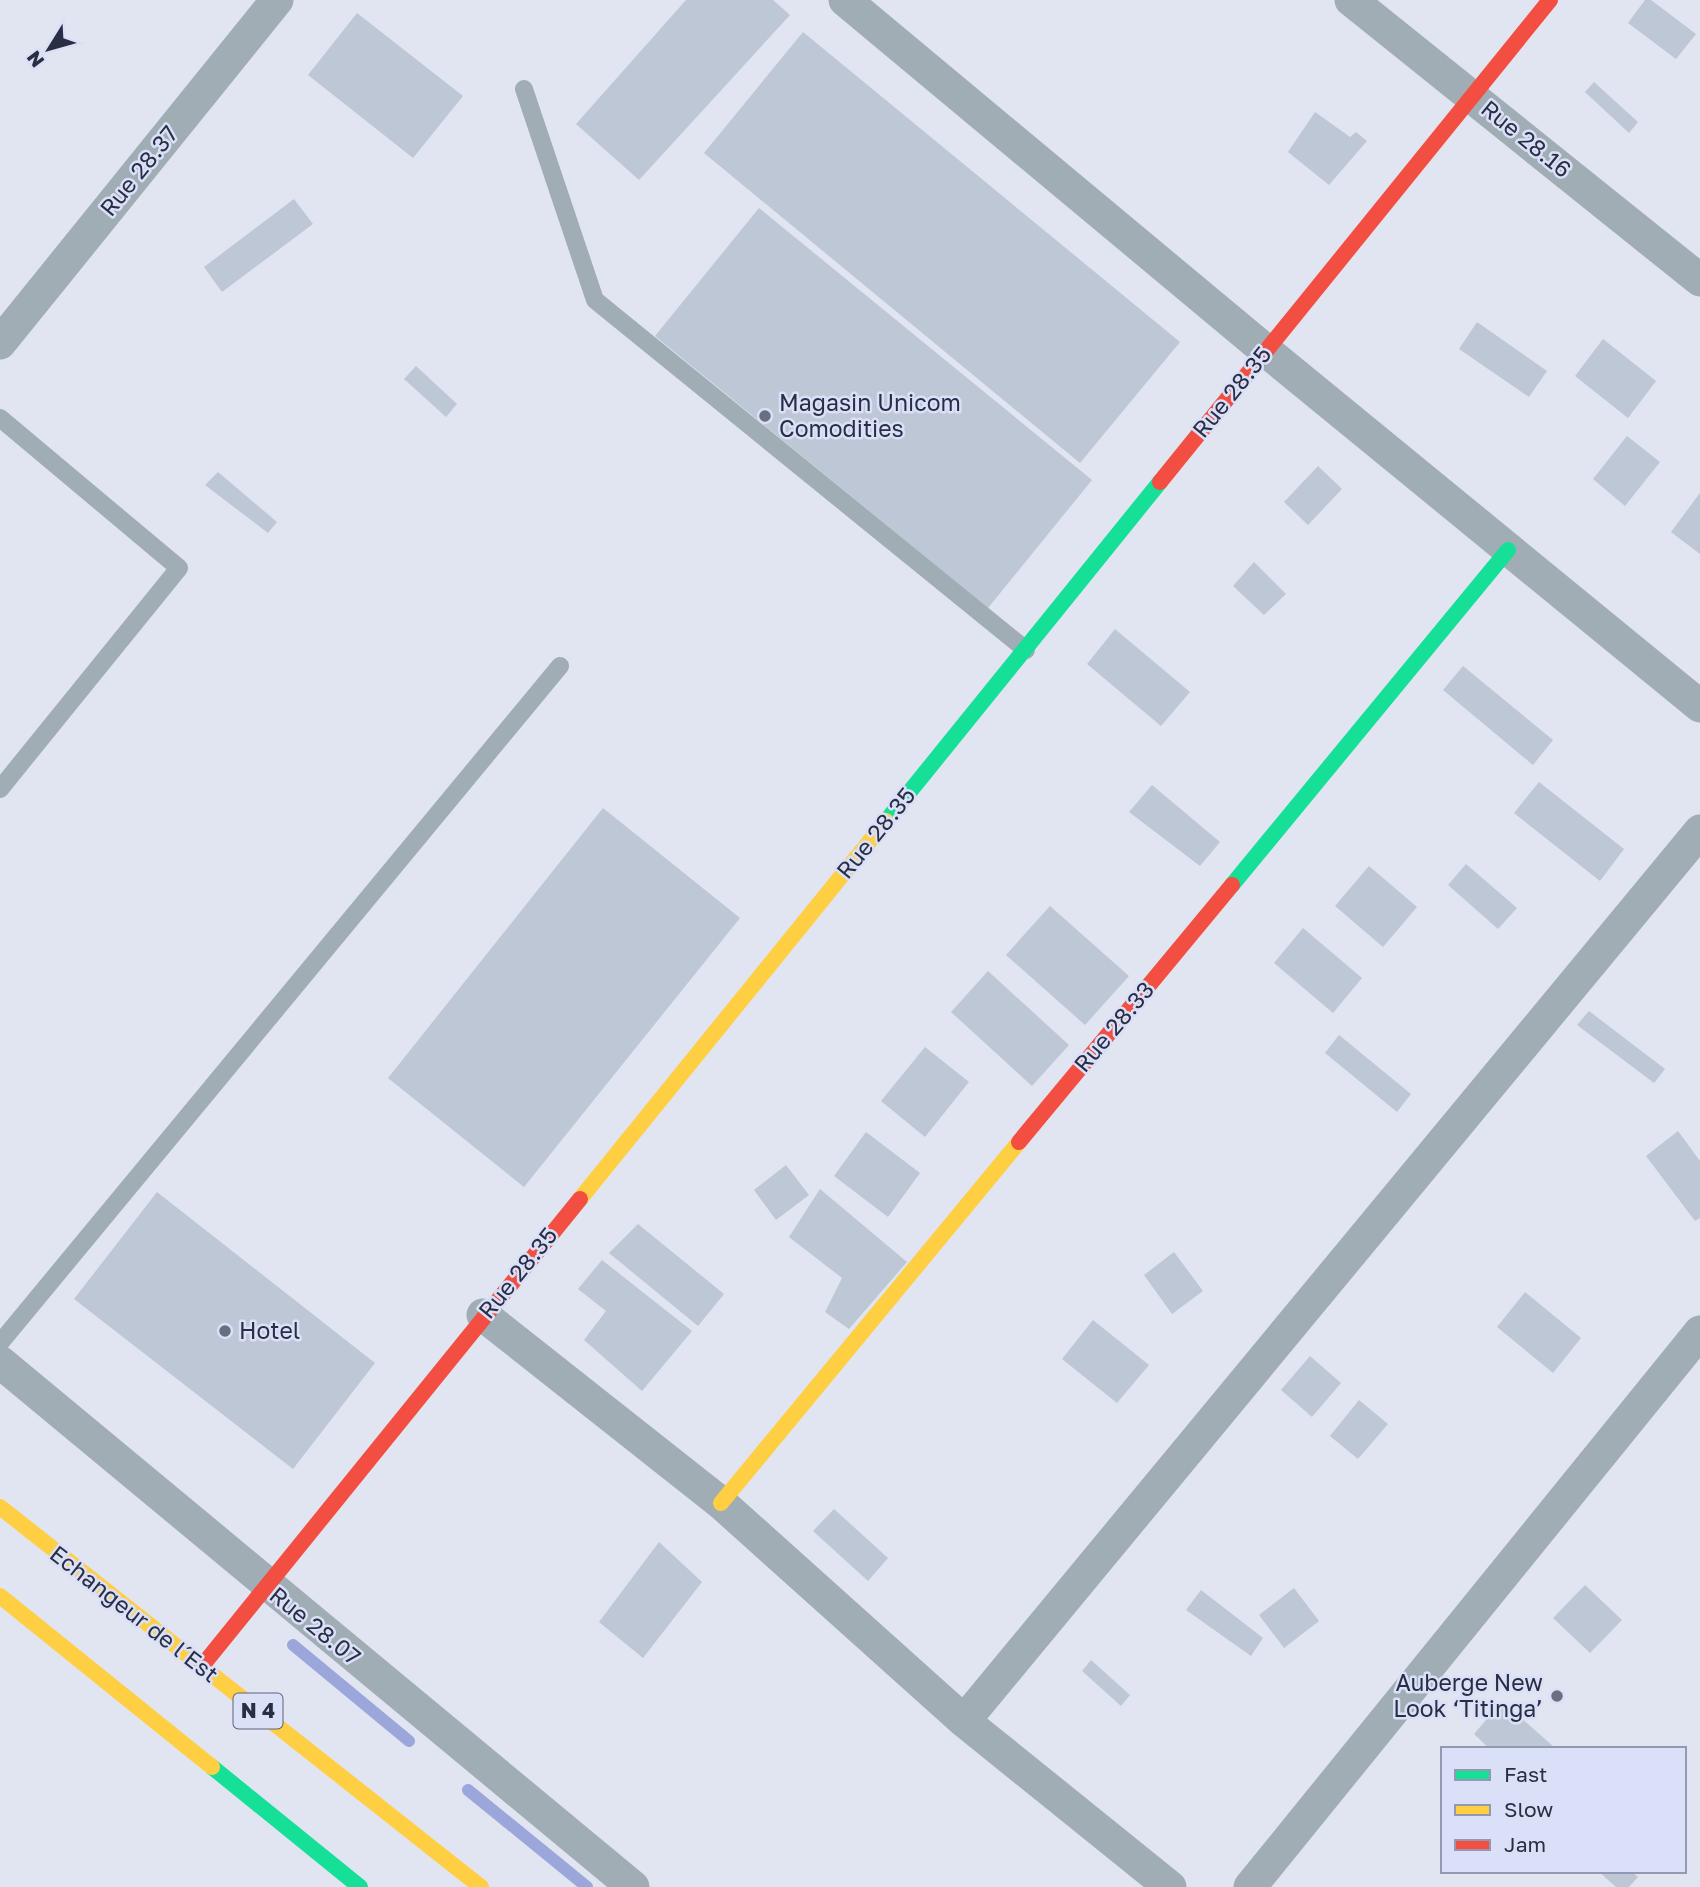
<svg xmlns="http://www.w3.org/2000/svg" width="1700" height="1887" font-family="'Golos Text',sans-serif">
	<rect width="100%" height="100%" fill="#e1e4f1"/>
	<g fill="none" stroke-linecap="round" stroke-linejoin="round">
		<!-- stream -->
		<path stroke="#9ba6db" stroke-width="12" d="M293,1645L409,1741
			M468,1790L587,1887"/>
	</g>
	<!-- building -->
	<path fill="#bec7d6" d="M686,0H773L790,15L639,180L576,124Z
		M1645,0H1651L1696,34L1676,59L1628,23Z
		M357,13L463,96L413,158L308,75Z
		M803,32L1180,342L1080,463L704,153Z
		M1594,82L1638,122L1629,133L1585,92Z
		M1315,112L1350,137L1356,132L1367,141L1329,185L1288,152Z
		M294,199L313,224L222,292L204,267Z
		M759,208L1092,480L988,608L655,336Z
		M1477,322L1547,371L1529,397L1459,349Z
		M1603,339L1656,381L1628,418L1575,376Z
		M416,366L457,404L446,417L404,379Z
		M1627,436L1660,462L1625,506L1593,479Z
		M1318,466L1342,489L1308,525L1284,502Z
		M218,472L277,522L268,533L205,485Z
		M1700,493V554L1671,532Z
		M1254,562L1286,594L1264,615L1233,586Z
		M1115,629L1190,692L1161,726L1087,664Z
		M1463,666L1553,740L1533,765L1443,690Z
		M1539,782L1624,849L1600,881L1514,813Z
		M1152,785L1220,842L1200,866L1129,812Z
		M603,808L740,918L524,1187L388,1078Z
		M1466,864L1517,908L1498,929L1448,885Z
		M1369,866L1417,907L1383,947L1335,906Z
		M1050,906L1129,976L1085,1025L1006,955Z
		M1303,928L1362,978L1333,1013L1274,963Z
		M988,971L1069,1045L1032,1086L951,1012Z
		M1589,1011L1665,1069L1654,1083L1577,1025Z
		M1339,1035L1411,1094L1397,1112L1325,1053Z
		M925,1047L969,1082L925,1137L881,1101Z
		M1678,1131L1700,1161V1218L1695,1221L1646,1156Z
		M866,1132L920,1173L888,1217L834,1176Z
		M786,1165L809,1195L776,1220L754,1190Z
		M820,1189L907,1262L849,1329L825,1312L842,1278L789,1237Z
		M157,1192L375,1363L293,1469L74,1299Z
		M638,1224L724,1294L698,1326L609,1253Z
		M1174,1252L1203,1291L1172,1314L1144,1275Z
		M602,1260L692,1331L642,1391L584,1340L606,1311L578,1289Z
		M1525,1292L1581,1338L1553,1373L1497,1327Z
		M1093,1320L1149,1365L1117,1403L1062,1359Z
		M1310,1356L1341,1383L1312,1417L1281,1390Z
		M1359,1400L1388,1424L1358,1459L1330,1436Z
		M834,1509L888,1558L868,1581L813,1531Z
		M659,1542L702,1582L643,1658L599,1622Z
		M1585,1585L1622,1620L1590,1653L1553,1618Z
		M1294,1588L1319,1621L1284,1648L1259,1615Z
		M1201,1590L1263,1638L1251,1656L1186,1610Z
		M1091,1660L1130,1695L1121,1706L1082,1671Z
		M1502,1701L1554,1747L1553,1749H1490L1474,1734Z
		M1598,1871H1631L1638,1877L1629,1887H1616Z"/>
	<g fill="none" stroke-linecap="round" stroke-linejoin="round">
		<!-- lane -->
		<path stroke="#a1adb4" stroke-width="18" d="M524,89L595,300L1026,650
			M0,418L179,568L0,789
			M0,1343L560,666"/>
		<!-- street -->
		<path stroke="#a1adb4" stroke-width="33" d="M845,0L1265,350L1700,706
			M1351,0L1700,280
			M0,343L277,0
			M483,1315L721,1503L964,1721L1170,1887
			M0,1362L633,1887
			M964,1721L1700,831
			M1250,1887L1700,1332"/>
		<!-- fast -->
		<path stroke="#16e098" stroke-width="16" d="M886,821L1160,482
			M1232,885L1508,550
			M212,1767L360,1887"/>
		<!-- slow -->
		<path stroke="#ffcf43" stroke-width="16" d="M580,1199L886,821
			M721,1503L1019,1142
			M0,1507L481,1887
			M0,1596L212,1767"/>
		<!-- jam -->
		<path stroke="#f24e42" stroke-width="16" d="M1160,482L1550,0
			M1019,1142L1232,885
			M202,1666L580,1199"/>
	</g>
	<!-- markers -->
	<g fill="#696e81" stroke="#dae0f8" stroke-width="2.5">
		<circle cx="765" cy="416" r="7"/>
		<circle cx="225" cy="1331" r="7"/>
		<circle cx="1557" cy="1696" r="7"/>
	</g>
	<g text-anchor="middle" stroke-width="5" stroke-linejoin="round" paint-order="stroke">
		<!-- shield labels -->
		<rect fill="#dae0f8" stroke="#5e637a" stroke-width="2" x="233.5" y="1693.5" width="49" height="35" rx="5"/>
		<g font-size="21" font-weight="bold" fill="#292e44">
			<text x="258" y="1718">N 4</text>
		</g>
		<!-- street labels -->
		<g font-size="23" fill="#292e44" stroke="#dae0f8">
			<text transform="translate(1526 139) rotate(39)" y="8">Rue 28.16</text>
			<text transform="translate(139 171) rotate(-51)" y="8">Rue 28.37</text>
			<text transform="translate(1232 392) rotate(-51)" y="8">Rue 28.35</text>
			<text transform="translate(876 833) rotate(-51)" y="8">Rue 28.35</text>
			<text transform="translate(1114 1027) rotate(-50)" y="8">Rue 28.33</text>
			<text transform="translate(518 1273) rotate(-51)" y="8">Rue 28.35</text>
			<text transform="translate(134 1614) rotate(38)" y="8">Echangeur de l´Est</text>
			<text transform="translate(315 1626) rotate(39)" y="8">Rue 28.07</text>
		</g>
		<!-- poi labels -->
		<g font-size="23" fill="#292e44" stroke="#dae0f8" text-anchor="start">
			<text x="779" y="411">Magasin Unicom<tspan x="779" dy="26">Comodities</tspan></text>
			<text x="239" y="1339">Hotel</text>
			<text x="1543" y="1691" text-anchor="end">Auberge New<tspan x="1543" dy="26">Look ‘Titinga’</tspan></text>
		</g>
	</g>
	<!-- legend -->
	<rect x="1441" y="1747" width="245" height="126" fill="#dae0f8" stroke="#9399b0" stroke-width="2"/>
	<rect x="1455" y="1770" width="35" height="10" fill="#16e098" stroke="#9399b0" stroke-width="2"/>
	<text x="1504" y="1782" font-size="21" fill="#292e44">Fast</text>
	<rect x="1455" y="1805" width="35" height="10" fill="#ffcf43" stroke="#9399b0" stroke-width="2"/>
	<text x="1504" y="1817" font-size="21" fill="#292e44">Slow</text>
	<rect x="1455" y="1840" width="35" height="10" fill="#f24e42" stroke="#9399b0" stroke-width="2"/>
	<text x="1504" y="1852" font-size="21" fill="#292e44">Jam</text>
	<!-- north arrow -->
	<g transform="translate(49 49) rotate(233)" stroke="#dae0f8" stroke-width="5" paint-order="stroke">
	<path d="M0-5L12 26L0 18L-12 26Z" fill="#292e44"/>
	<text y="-10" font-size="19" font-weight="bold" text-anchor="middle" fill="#292e44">N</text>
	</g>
</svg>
